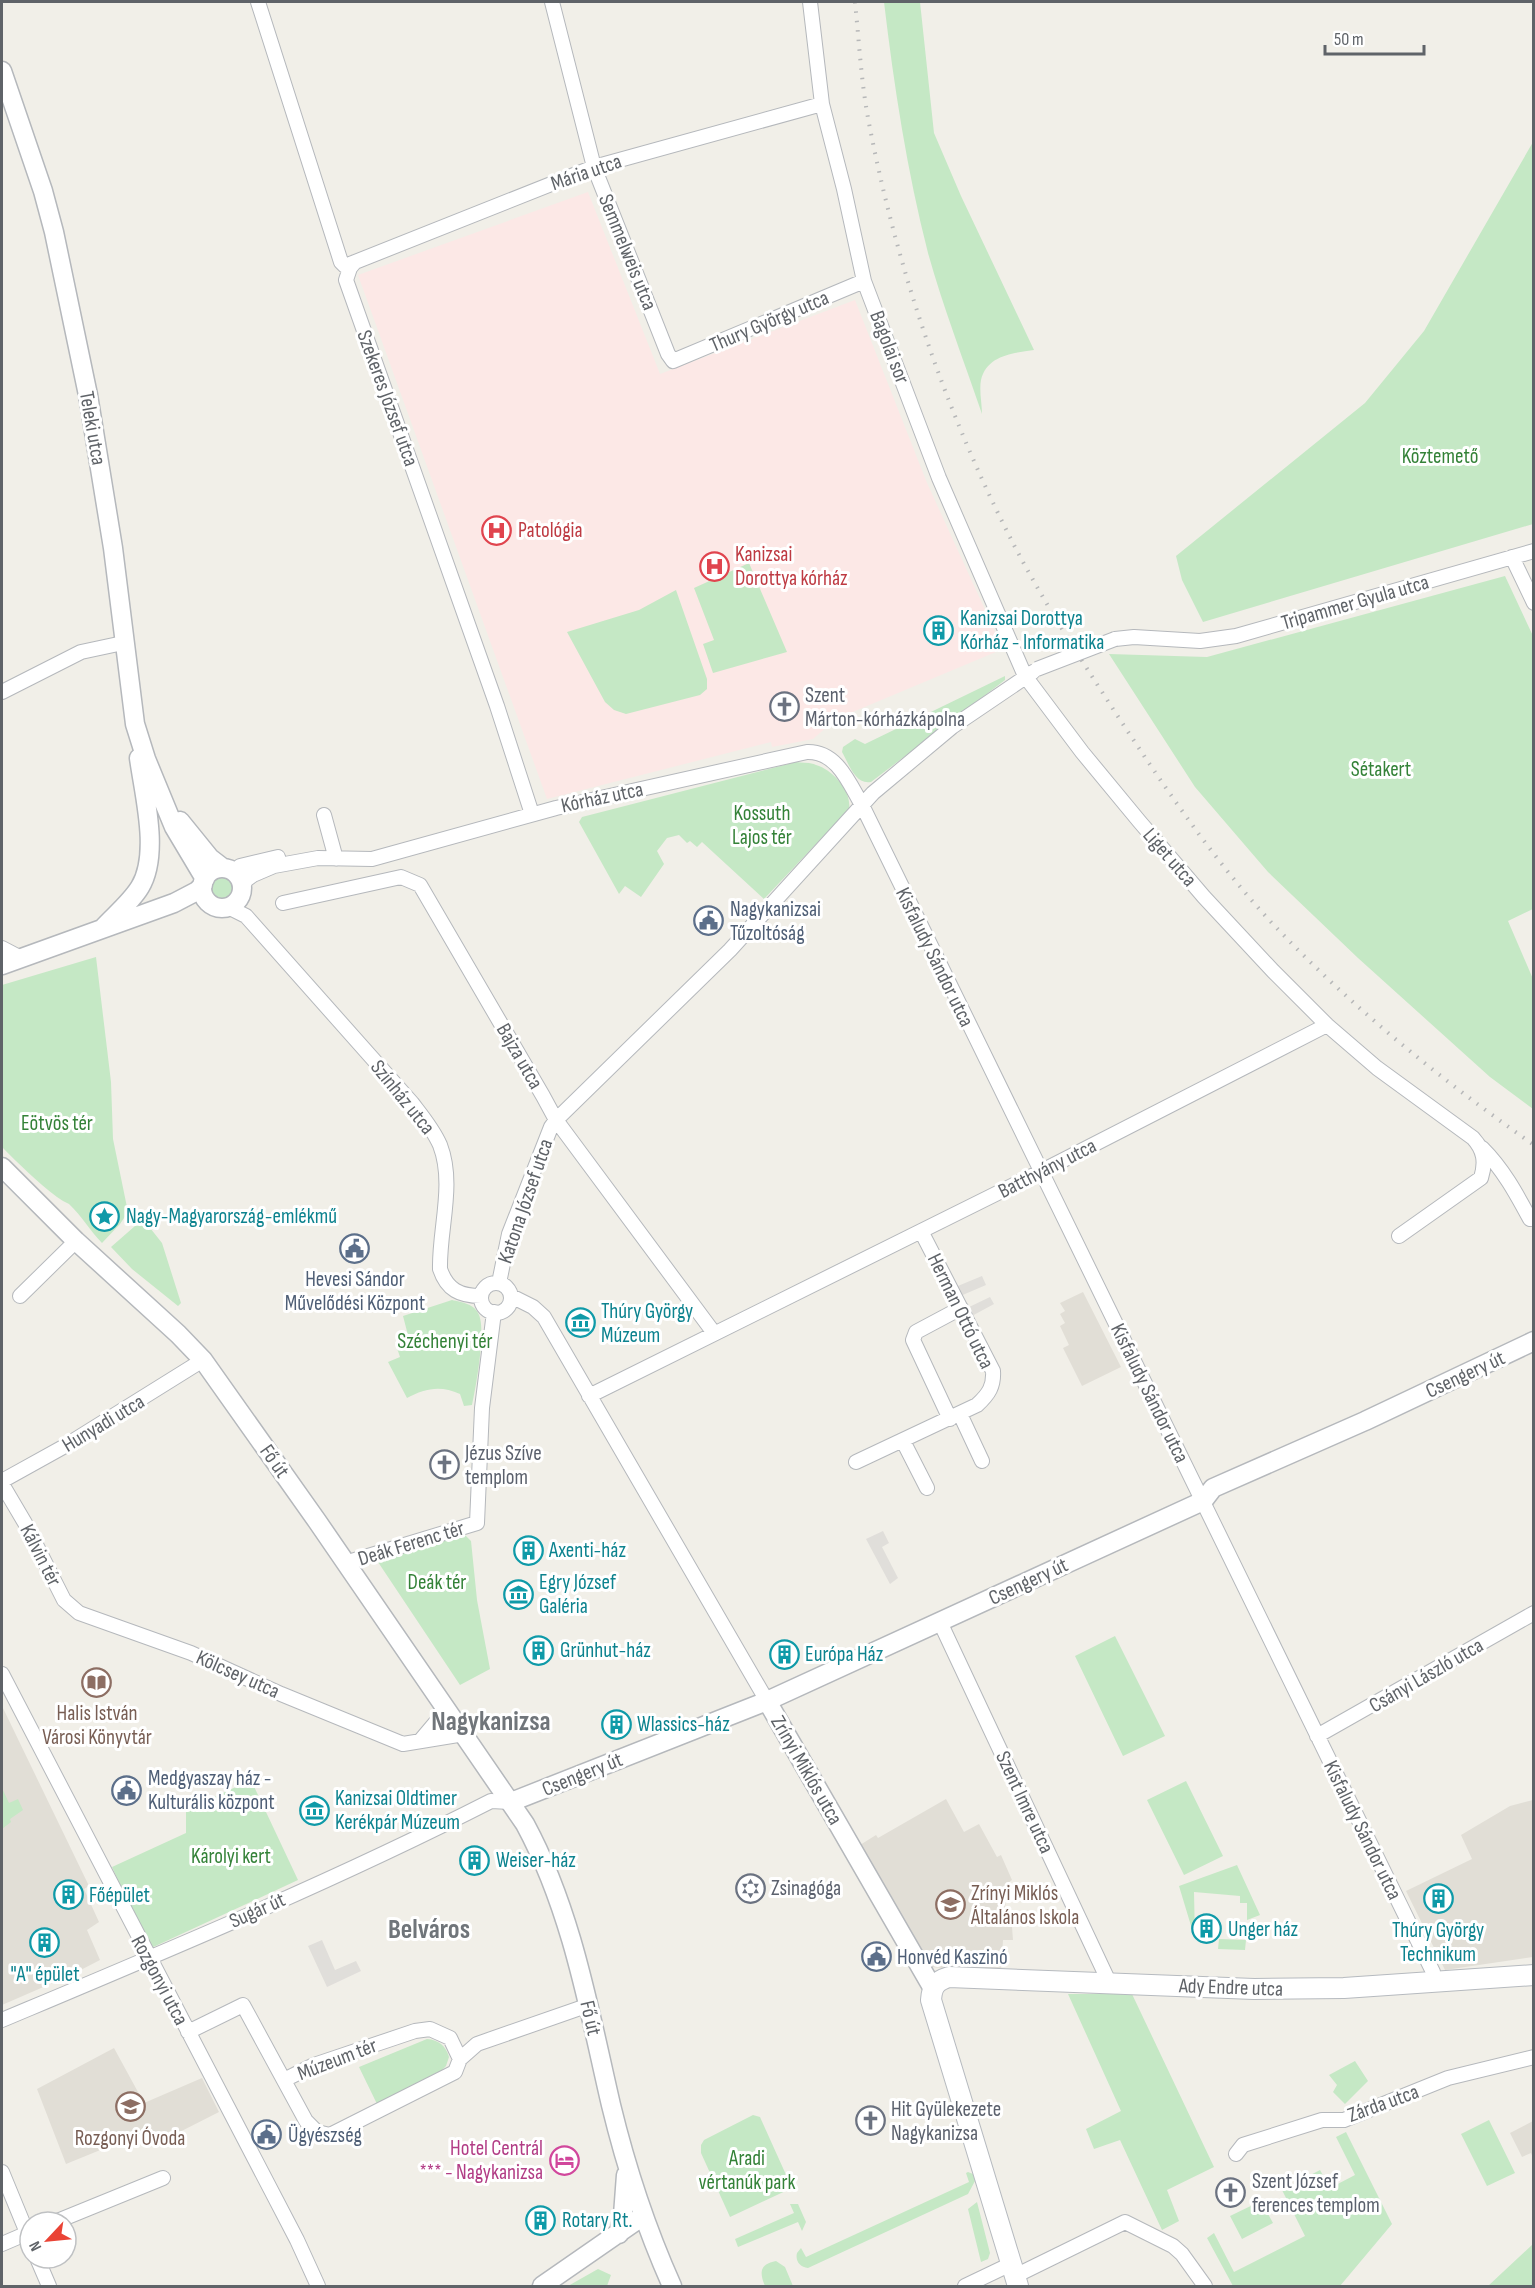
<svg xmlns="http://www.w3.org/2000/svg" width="1535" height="2288" font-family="'Sofia Sans Condensed',sans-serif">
	<rect width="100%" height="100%" fill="#f1efe8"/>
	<!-- industrial -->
	<path fill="#e0deda" d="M982,1276L986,1285L958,1297L953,1288Z
		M990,1297L994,1304L970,1317L965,1309Z
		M883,1531L889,1543L882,1547L898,1578L890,1584L866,1539Z
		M322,1940L335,1970L356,1961L361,1971L327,1987L308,1946Z"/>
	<!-- education -->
	<path fill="#e1ded6" d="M1083,1292L1121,1367L1082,1386L1063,1348L1069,1345L1060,1326L1065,1323L1060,1314L1065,1311L1060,1303Z
		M2,1706L89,1886L84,1889L99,1922L87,1930L100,1960L71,1975L2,2005Z
		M946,1799L964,1832L979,1824L997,1857L1001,1855L1012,1880L1008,1883L1003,1926L1012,1927L1013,1940H1003L1001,1972L930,1967L860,1845L876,1835L878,1838Z
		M1533,1800V1957L1445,1970L1406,1891L1472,1859L1461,1835L1510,1806Z
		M114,2048L144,2103L202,2078L219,2112L150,2147L142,2133L66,2164L37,2089Z
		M1533,2121V2158L1531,2153L1522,2157L1510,2133Z"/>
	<!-- medical -->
	<path fill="#fce8e6" d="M588,192L660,374L855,300L927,483L1003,649L836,719L813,739L772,747L771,742L547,799L358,275Z"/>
	<!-- green -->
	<path fill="#c5e8c5" d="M884,2H920L934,133L961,196L1034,350C1013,353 987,355 981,380C979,390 982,404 982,414C964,361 943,307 928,253C907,171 894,86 884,2Z
		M1533,142V524L1203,622L1182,580L1176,556L1365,403L1424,331Z
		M749,563L787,652L713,673L703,644L714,640L694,588Z
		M1505,576L1533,636V909L1508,921L1533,979V1109L1490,1077L1358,958L1268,872L1195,787L1109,654L1207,657Z
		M676,590L707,679V689L700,695L626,714L614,710L605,702L567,632L639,610Z
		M1005,676V680L871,782C855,785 849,764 842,752L843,747L855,739L865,744Z
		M796,762C803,763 810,762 816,765C833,770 852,791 849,809L764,899L702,842L697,847L690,841L687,843L679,835L667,838L657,851L664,864L641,897L625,886L619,894L579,822L582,817Z
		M211 889a11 11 0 1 1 22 0a11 11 0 1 1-22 0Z
		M96,957L111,1082L113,1139L128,1212L120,1224L102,1243C90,1231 82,1216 69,1204C65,1202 61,1200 57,1197C37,1182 19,1164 2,1147V985Z
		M143,1219L162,1243L181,1303L178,1306L132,1269L111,1247Z
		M452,1300C462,1302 475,1304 479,1315C486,1331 476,1387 472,1405L464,1406L460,1394C441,1385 425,1388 407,1398L388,1362L400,1357L397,1348L410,1343L403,1316Z
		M464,1534L471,1541L477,1600L490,1669L460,1685L376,1559Z
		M1115,1636L1165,1736L1123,1756L1075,1656Z
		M251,1780L298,1880L149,1949L112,1867L186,1833V1810Z
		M1186,1781L1223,1856L1184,1875L1147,1800Z
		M2,1788L9,1803L18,1799L23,1810L10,1819L11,1822L2,1829Z
		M1237,1865L1260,1915L1247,1920V1903H1240V1896L1194,1892L1195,1939L1179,1886Z
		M1219,1939L1246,1940L1245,1950L1218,1949Z
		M1068,1994H1132L1214,2167L1167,2190L1179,2221L1162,2230L1120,2140L1094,2149L1086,2129L1121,2111Z
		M427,2039C439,2040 446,2046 449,2057L446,2066L439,2073L377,2104L359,2067Z
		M1355,2061L1368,2081L1345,2104L1333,2092L1337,2085L1329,2075Z
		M753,2115L760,2117L792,2188L730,2217L701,2153V2145L704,2140Z
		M1489,2120L1515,2173L1487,2186L1461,2134Z
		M1346,2132L1392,2224L1340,2286H1233L1207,2238L1214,2233L1234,2272L1305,2236L1282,2190L1320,2170L1330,2188L1355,2175L1336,2137Z
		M968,2172L973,2174L975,2181L968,2194L808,2268C800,2267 795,2261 797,2253L801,2248L806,2257L969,2182L966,2173Z
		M1261,2201L1273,2223L1242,2239L1230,2216Z
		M977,2202L990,2253L988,2259L981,2262L968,2209Z
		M790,2204H798L806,2222L802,2231L798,2222L738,2247L735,2239L794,2213Z
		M1533,2244V2286H1488Z
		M776,2261L785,2267L793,2286H765C759,2272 760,2264 776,2261Z
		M598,2269L611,2275L607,2286H568Z"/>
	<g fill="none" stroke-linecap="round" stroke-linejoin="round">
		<defs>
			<path id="minor" d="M258,2L341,262L345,266L594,167L822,104
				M552,2L594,167L668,354L673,361L864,281
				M810,2L822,104L844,189L864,281L939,478L1025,676L1082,752L1139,821L1204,897L1273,971L1327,1025L1377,1068L1473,1138C1484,1150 1486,1162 1481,1178L1399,1236
				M355,262L350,268L346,280L497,706L532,814
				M1512,557L1534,603
				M1115,639L1134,637L1200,641L1236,636L1534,551
				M2,692L81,652L123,643
				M324,815L336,859
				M233,872L240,866L278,857
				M242,888L246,880L253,875L274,866L318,858L372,859L556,808L807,752C837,751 849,783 862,805C1051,1195 1243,1583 1433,1972L1432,1982
				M283,903L401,877L420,885L543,1096L556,1120L714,1333
				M228,907L246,916L412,1103C422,1116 433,1129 440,1145C455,1184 439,1229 440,1269C447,1290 460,1296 481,1296
				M2,948L21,958
				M1482,1148C1503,1169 1516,1193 1530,1219
				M499,1283L509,1234L551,1127L556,1120L730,950L873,793L952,727L1033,672
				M481 1298a15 15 0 1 1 30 0a15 15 0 1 1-30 0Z
				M20,1296L76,1241
				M511,1296L533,1307L544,1317L767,1701
				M589,1396L1040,1172L1327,1025
				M960,1414L982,1461
				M950,1419L913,1340L916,1332L961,1308
				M903,1441L927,1488
				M856,1462L977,1405C989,1394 994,1386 993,1371L921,1231
				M2,1481L65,1446L203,1360
				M2,1484L25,1523L64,1600L79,1613L191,1653L281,1694L403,1744L464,1734
				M345,1563L477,1523L482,1408L494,1312
				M940,1622L1109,1982
				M2,1674L297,2240L318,2286
				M1317,1736L1534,1613
				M420,1741L447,1709
				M2,2020C166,1951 332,1882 491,1801L511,1802
				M188,2032L243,2005L306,2121L317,2132L330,2135L455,2072L460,2059L477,2044L589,2005
				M284,2080L314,2065L415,2031L430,2029L450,2038L460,2059
				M1236,2154L1243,2145L1322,2120H1344L1448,2078L1534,2057
				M2,2172L30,2240
				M55,2222L163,2178
				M2,2244L30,2232
				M37,2258L49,2286
				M1015,2276L1125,2222L1173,2246L1182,2254L1205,2286
				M965,2286L1011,2264"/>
			<path id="tertiary" d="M2,71L43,191L54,232L88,395L113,548L135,724L146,759L174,827L205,879
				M180,821L210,858L223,868
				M202 888a20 20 0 1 1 40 0a20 20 0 1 1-40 0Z
				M103,928C115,915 131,902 140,887C160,854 144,795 139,758
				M2,965L174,903L197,891L203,885
				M2,1167L76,1241L178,1334L203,1360L317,1521L525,1824C572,1911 589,2010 611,2105C626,2167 646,2228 672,2286
				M767,1701L932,1987
				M511,1802L767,1701L1203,1501L1213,1488L1365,1421L1534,1341
				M619,2234L623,2215L626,2175
				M542,2286L643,2216"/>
			<path id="secondary" d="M1018,2286L931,2000C932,1986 936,1981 949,1977L1254,1989L1344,1988L1534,1975"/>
		</defs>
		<!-- minor casing -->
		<use href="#minor" stroke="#b5b8bc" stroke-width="16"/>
		<!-- tertiary casing -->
		<use href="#tertiary" stroke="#b5b8bc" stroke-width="21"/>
		<!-- secondary casing -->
		<use href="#secondary" stroke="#b6babf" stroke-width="22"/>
		<!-- minor -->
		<use href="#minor" stroke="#fff" stroke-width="14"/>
		<!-- tertiary -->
		<use href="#tertiary" stroke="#fff" stroke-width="18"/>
		<!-- secondary -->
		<use href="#secondary" stroke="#fff" stroke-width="20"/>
		<!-- rail -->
		<path stroke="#b6b7b8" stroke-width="4" stroke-dasharray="1.5 8" stroke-linecap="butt" d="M855,2C859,40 861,80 868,118C896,266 946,414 1015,547C1045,604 1080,658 1115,712C1163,785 1212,858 1271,922C1350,1006 1440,1079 1534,1145"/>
		<defs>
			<path id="minor-bridge" d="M1037,669L1115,639"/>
		</defs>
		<!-- minor-bridge casing -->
		<use href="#minor-bridge" stroke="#b5b8bc" stroke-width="16" stroke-linecap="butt"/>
		<!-- minor-bridge -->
		<use href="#minor-bridge" stroke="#fff" stroke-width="14"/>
	</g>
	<!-- icons -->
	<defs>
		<symbol id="hospital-ring" viewBox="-11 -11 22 22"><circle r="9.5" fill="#fff" stroke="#e0444e" stroke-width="1.5"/><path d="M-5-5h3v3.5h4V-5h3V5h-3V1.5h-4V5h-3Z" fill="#e0444e"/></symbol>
		<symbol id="building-ring" viewBox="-11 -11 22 22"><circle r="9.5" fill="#fff" stroke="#0f9aa8" stroke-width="1.5"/><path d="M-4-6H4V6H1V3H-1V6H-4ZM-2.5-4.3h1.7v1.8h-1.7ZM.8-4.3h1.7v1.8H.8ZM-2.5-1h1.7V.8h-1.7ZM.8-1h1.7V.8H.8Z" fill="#0f9aa8"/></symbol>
		<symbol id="church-ring" viewBox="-11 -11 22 22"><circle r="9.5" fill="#fff" stroke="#6b7280" stroke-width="1.5"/><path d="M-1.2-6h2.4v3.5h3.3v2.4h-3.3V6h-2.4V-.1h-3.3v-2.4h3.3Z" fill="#6b7280"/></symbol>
		<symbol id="civic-ring" viewBox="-11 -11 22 22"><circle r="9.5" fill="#fff" stroke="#5c6f8a" stroke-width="1.5"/><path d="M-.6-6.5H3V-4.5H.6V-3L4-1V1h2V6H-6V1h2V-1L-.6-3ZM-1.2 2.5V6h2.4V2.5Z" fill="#5c6f8a"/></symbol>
		<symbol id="sight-ring" viewBox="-11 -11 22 22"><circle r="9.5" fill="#fff" stroke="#0f9aa8" stroke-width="1.5"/><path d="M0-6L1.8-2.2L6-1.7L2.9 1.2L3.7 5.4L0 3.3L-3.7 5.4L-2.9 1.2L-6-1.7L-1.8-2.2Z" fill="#0f9aa8"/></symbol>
		<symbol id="museum-ring" viewBox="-11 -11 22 22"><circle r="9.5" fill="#fff" stroke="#0f9aa8" stroke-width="1.5"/><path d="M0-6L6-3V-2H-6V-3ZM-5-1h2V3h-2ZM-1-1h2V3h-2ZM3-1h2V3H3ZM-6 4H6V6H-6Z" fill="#0f9aa8"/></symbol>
		<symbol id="library-ring" viewBox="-11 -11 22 22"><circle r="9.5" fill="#fff" stroke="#8d6e63" stroke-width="1.5"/><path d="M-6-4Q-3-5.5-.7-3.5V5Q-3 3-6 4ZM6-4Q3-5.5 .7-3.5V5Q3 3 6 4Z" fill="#8d6e63"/></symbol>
		<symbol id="synagogue-ring" viewBox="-11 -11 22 22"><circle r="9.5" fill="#fff" stroke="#6b7280" stroke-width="1.5"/><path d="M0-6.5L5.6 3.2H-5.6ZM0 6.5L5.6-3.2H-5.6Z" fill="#6b7280"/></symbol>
		<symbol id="school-ring" viewBox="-11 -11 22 22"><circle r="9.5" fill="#fff" stroke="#8d6e63" stroke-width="1.5"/><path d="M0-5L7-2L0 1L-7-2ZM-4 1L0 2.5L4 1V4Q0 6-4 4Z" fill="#8d6e63"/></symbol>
		<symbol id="hotel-ring" viewBox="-11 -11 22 22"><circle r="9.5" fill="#fff" stroke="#d1479c" stroke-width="1.5"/><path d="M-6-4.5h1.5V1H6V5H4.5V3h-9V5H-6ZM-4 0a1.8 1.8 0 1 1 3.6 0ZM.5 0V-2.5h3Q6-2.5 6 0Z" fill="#d1479c"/></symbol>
	</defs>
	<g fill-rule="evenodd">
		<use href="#hospital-ring" x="480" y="514" width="33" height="33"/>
		<use href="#hospital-ring" x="698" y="550" width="33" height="33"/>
		<use href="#building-ring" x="922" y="614" width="33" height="33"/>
		<use href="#church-ring" x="768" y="690" width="33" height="33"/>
		<use href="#civic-ring" x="692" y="904" width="33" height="33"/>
		<use href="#sight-ring" x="88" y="1200" width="33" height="33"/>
		<use href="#civic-ring" x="338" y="1232" width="33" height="33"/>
		<use href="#museum-ring" x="564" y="1306" width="33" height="33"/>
		<use href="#church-ring" x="428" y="1448" width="33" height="33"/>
		<use href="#building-ring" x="512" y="1534" width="33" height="33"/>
		<use href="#museum-ring" x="502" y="1578" width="33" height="33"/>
		<use href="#building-ring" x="522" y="1634" width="33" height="33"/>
		<use href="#building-ring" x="768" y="1638" width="33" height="33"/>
		<use href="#library-ring" x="80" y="1666" width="33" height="33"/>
		<use href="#building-ring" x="600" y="1708" width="33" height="33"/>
		<use href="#civic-ring" x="110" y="1774" width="33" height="33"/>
		<use href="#museum-ring" x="298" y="1794" width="33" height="33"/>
		<use href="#building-ring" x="458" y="1844" width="33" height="33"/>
		<use href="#synagogue-ring" x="734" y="1872" width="33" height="33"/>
		<use href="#building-ring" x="52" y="1878" width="33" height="33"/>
		<use href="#building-ring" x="1422" y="1882" width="33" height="33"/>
		<use href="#school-ring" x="934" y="1888" width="33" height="33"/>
		<use href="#building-ring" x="1190" y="1912" width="33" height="33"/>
		<use href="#building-ring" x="28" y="1926" width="33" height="33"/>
		<use href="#civic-ring" x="860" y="1940" width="33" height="33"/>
		<use href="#school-ring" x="114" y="2090" width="33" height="33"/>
		<use href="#church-ring" x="854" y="2104" width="33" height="33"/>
		<use href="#civic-ring" x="250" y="2118" width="33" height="33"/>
		<use href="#hotel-ring" x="548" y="2144" width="33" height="33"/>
		<use href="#church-ring" x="1214" y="2176" width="33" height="33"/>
		<use href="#building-ring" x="524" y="2204" width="33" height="33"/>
	</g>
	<g text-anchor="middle" stroke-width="6" stroke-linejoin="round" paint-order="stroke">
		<!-- street labels -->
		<g font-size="21" fill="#5f6368" stroke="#fff">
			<text transform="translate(586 172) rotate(-19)" y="7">Mária utca</text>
			<text transform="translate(628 252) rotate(68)" y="7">Semmelweis utca</text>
			<text transform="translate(769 321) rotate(-23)" y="7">Thury György utca</text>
			<text transform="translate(890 347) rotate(69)" y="7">Bagolai sor</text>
			<text transform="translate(388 398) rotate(70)" y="7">Szekeres József utca</text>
			<text transform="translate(93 428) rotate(80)" y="7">Teleki utca</text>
			<text transform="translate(1355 602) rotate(-16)" y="7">Tripammer Gyula utca</text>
			<text transform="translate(602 797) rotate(-12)" y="7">Kórház utca</text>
			<text transform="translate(1170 857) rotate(49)" y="7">Liget utca</text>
			<text transform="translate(935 957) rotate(64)" y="7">Kisfaludy Sándor utca</text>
			<text transform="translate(520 1056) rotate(60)" y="7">Bajza utca</text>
			<text transform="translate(403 1097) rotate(51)" y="7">Színház utca</text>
			<text transform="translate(1047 1168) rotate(-27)" y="7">Batthyány utca</text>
			<text transform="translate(525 1201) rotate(-71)" y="7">Katona József utca</text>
			<text transform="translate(961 1311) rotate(64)" y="7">Herman Ottó utca</text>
			<text transform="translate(1465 1374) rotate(-25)" y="7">Csengery út</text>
			<text transform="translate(1150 1393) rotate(64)" y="7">Kisfaludy Sándor utca</text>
			<text transform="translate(103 1423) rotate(-31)" y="7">Hunyadi utca</text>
			<text transform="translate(275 1461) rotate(55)" y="7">Fő út</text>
			<text transform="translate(411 1543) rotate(-17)" y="7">Deák Ferenc tér</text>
			<text transform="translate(41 1555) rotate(63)" y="7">Kálvin tér</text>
			<text transform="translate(1028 1581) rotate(-25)" y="7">Csengery út</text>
			<text transform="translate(238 1674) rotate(24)" y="7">Kölcsey utca</text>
			<text transform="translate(1426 1675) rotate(-30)" y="7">Csányi László utca</text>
			<text transform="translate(807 1770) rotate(60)" y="7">Zrínyi Miklós utca</text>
			<text transform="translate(582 1774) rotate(-22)" y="7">Csengery út</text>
			<text transform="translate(1025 1802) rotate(65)" y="7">Szent Imre utca</text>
			<text transform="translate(1363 1830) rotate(64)" y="7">Kisfaludy Sándor utca</text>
			<text transform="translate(257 1910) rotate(-24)" y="7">Sugár út</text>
			<text transform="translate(160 1980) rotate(62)" y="7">Rozgonyi utca</text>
			<text transform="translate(1231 1987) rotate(2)" y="7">Ady Endre utca</text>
			<text transform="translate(591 2018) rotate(77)" y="7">Fő út</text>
			<text transform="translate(337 2059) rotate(-21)" y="7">Múzeum tér</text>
			<text transform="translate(1383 2103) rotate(-20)" y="7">Zárda utca</text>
		</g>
		<!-- park labels -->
		<g font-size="21" fill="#348238" stroke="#fff">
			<text x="1440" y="463">Köztemető</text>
			<text x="1381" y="776">Sétakert</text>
			<text x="762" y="820">Kossuth<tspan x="762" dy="24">Lajos tér</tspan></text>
			<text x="57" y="1130">Eötvös tér</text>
			<text x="445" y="1348">Széchenyi tér</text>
			<text x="437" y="1589">Deák tér</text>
			<text x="231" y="1863">Károlyi kert</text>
			<text x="747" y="2165">Aradi<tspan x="747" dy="24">vértanúk park</tspan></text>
		</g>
		<!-- health labels -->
		<g font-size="21" fill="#be3a42" stroke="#fff" text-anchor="start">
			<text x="518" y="537">Patológia</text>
			<text x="735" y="561">Kanizsai<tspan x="735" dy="24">Dorottya kórház</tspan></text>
		</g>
		<!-- culture labels -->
		<g font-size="21" fill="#0d838f" stroke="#fff" text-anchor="start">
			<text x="960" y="625">Kanizsai Dorottya<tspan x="960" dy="24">Kórház - Informatika</tspan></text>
			<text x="126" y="1223">Nagy-Magyarország-emlékmű</text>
			<text x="601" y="1318">Thúry György<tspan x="601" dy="24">Múzeum</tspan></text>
			<text x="549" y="1557">Axenti-ház</text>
			<text x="539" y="1589">Egry József<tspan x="539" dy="24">Galéria</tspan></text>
			<text x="560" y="1657">Grünhut-ház</text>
			<text x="805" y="1661">Európa Ház</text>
			<text x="637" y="1731">Wlassics-ház</text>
			<text x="335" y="1805">Kanizsai Oldtimer<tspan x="335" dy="24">Kerékpár Múzeum</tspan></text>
			<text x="496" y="1867">Weiser-ház</text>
			<text x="89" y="1902">Főépület</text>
			<text x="1228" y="1936">Unger ház</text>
			<text x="1438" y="1937" text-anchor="middle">Thúry György<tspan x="1438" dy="24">Technikum</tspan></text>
			<text x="45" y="1981" text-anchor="middle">"A" épület</text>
			<text x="562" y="2227">Rotary Rt.</text>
		</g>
		<!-- worship labels -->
		<g font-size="21" fill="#5b616d" stroke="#fff" text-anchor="start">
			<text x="805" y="702">Szent<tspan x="805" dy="24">Márton-kórházkápolna</tspan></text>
			<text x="465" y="1460">Jézus Szíve<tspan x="465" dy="24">templom</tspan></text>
			<text x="771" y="1895">Zsinagóga</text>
			<text x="891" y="2116">Hit Gyülekezete<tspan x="891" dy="24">Nagykanizsa</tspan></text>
			<text x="1252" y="2188">Szent József<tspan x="1252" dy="24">ferences templom</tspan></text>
		</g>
		<!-- service labels -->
		<g font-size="21" fill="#4e5e75" stroke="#fff" text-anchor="start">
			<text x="730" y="916">Nagykanizsai<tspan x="730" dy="24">Tűzoltóság</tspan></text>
			<text x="355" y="1286" text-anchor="middle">Hevesi Sándor<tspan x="355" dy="24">Művelődési Központ</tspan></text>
			<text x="148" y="1785">Medgyaszay ház -<tspan x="148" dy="24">Kulturális központ</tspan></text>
			<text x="897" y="1964">Honvéd Kaszinó</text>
			<text x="288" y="2142">Ügyészség</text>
		</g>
		<!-- education labels -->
		<g font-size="21" fill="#785e54" stroke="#fff">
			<text x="97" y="1720">Halis István<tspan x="97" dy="24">Városi Könyvtár</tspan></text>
			<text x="971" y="1900" text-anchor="start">Zrínyi Miklós<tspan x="971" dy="24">Általános Iskola</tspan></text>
			<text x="130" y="2145">Rozgonyi Óvoda</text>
		</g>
		<!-- hotel labels -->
		<g font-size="21" fill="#b23c85" stroke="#fff" text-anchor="end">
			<text x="543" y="2155">Hotel Centrál<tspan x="543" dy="24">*** - Nagykanizsa</tspan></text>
		</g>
		<!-- district labels -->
		<g font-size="27" font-weight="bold" fill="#70757a" stroke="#fff">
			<text x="491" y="1730">Nagykanizsa</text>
			<text x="429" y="1938">Belváros</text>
		</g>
	</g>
	<!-- border -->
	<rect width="1535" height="2288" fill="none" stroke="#5f6368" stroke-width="6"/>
	<!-- north arrow -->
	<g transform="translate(48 2240) rotate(244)"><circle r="28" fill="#ffffff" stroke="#bfc1c3" stroke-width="1.5"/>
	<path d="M0-4.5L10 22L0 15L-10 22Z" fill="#ea4335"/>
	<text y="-9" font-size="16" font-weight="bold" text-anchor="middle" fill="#5f6368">N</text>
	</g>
	<!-- scale -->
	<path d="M1325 45v9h99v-9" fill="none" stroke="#5f6368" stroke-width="3"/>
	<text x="1334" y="45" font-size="18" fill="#5f6368" stroke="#ffffff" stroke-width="4.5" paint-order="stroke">50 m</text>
</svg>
